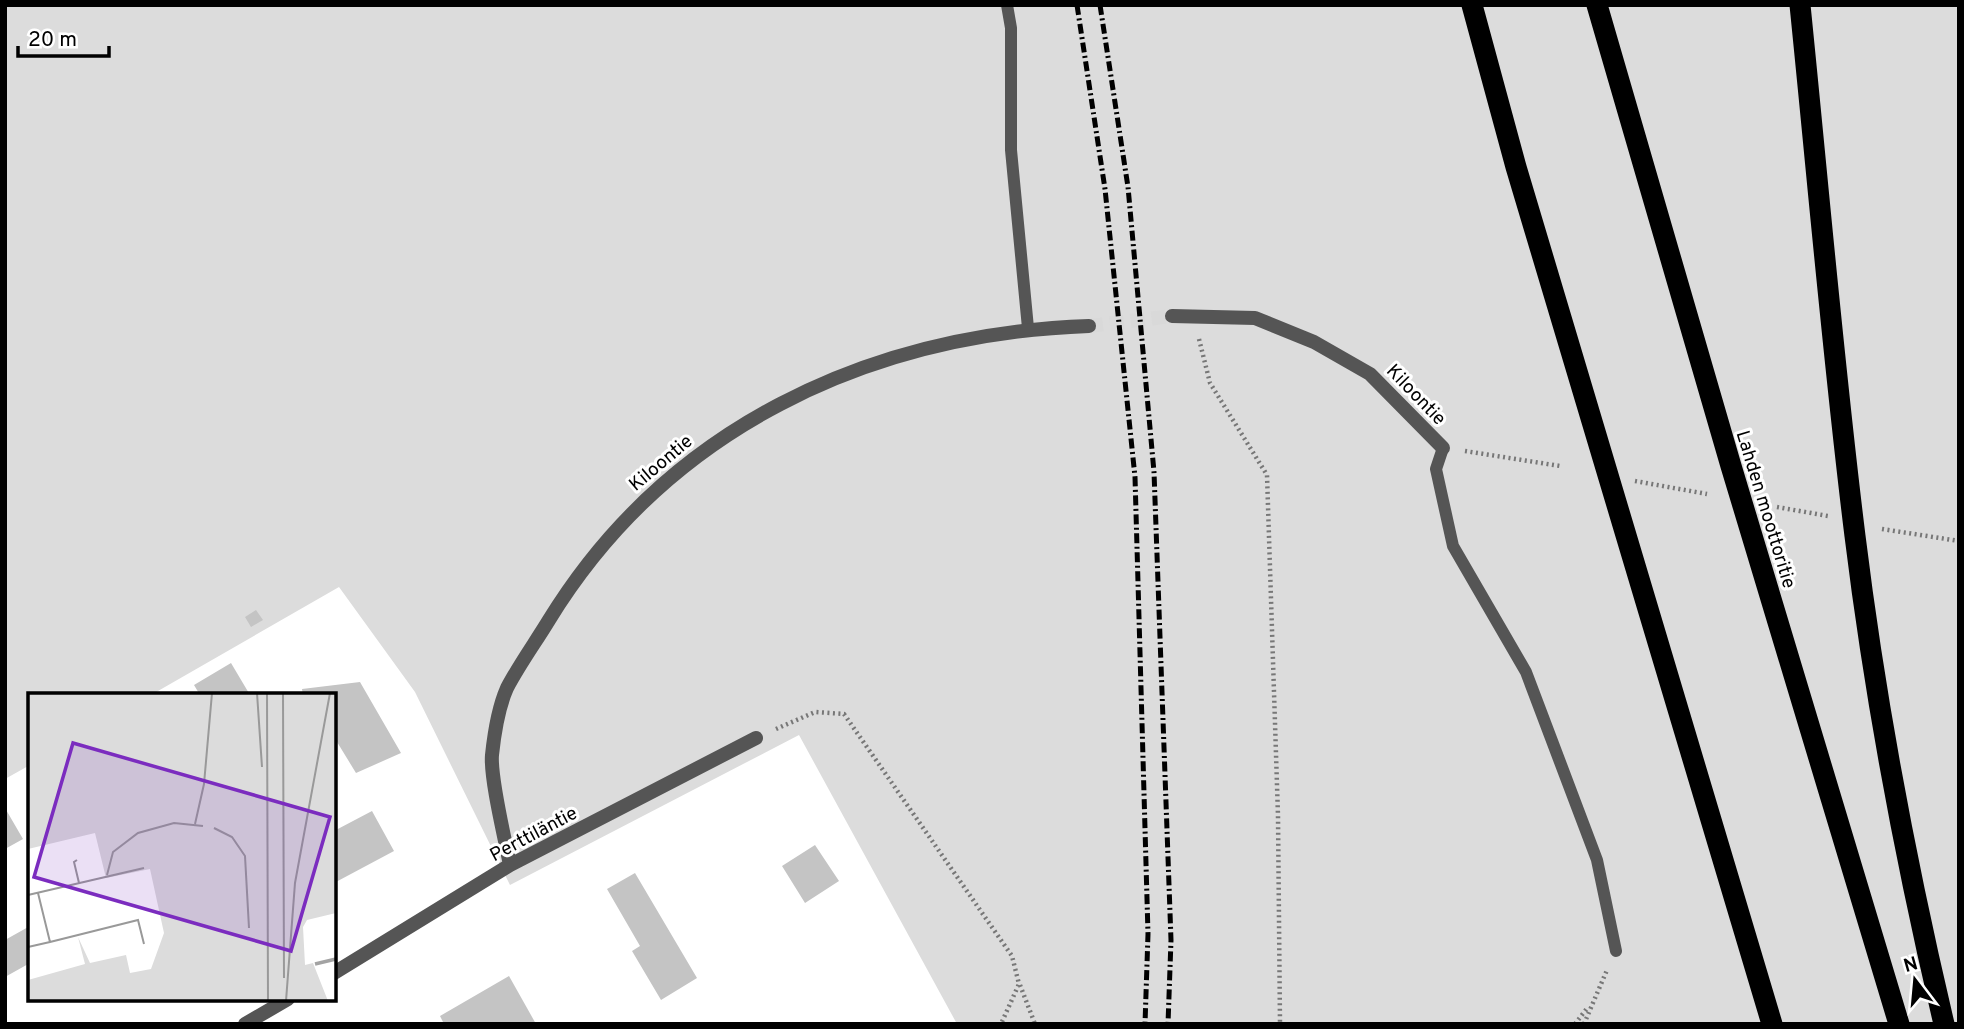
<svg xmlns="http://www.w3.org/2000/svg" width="1964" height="1029" font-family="Overpass,sans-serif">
	<rect width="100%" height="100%" fill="#fff"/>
	<!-- green -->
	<path fill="#dcdcdc" d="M5,5H1959V1024H957L799,735L510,885L415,692L339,587L151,695H30V765L5,779Z"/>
	<!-- building -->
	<path fill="#c4c4c4" d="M256,610L263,620L251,627L245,617Z
		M231,663L250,695H200L194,685Z
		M360,682L401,753L356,773L334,737V695H303L302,689Z
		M5,808L23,839L5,849Z
		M372,811L394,851L334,883V831Z
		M815,845L839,881L805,903L782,866Z
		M635,873L697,978L661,1000L632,951L640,946L607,889Z
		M30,926V963L5,977V940Z
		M509,976L536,1024H444L440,1016Z"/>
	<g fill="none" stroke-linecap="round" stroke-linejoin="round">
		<!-- minor-tunnel -->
		<path stroke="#d9d9d9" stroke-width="14" stroke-dasharray="14 7" stroke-linecap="butt" d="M1089,326L1172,316"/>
		<defs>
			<path id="motorway" d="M1472,5L1516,167L1772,1024
				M1597,5L1731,466L1899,1024
				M1800,5C1818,182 1833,359 1855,536C1875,699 1906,863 1944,1024"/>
		</defs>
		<!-- motorway casing -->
		<use href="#motorway" stroke="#dbdbdb" stroke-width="23"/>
		<!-- path -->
		<path stroke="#777" stroke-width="4.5" stroke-dasharray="2 3.5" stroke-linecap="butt" d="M1199,339L1210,383L1267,475L1278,816L1280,1024
			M1465,451L1560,466
			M1635,481L1707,494
			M1777,507L1828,516
			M1882,529L1959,541
			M776,729L815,712L844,714L1012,956L1019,984L1001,1024
			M1020,985L1035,1024
			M1575,1024L1588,1007
			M1584,1024L1607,970"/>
		<!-- service -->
		<path stroke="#555" stroke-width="12" d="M1007,5L1011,28V150L1028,328
			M1443,448L1436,469L1453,546L1526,672L1597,860L1616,951"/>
		<!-- minor -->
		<path stroke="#555" stroke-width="14" d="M1172,316L1255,318L1314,342L1370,374L1443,448
			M510,865C505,839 490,778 492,755C494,736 499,706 507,688C519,665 535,643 549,620C667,428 868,334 1089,326
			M334,973L510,865L756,738
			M245,1024L288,999"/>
		<!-- motorway -->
		<use href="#motorway" stroke="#000" stroke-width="21"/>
		<!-- rail -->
		<path stroke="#000" stroke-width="5" stroke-dasharray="10 3.5 2 3.5" stroke-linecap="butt" d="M1077,5L1105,189L1135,477L1148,934L1145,1024
			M1100,5L1128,187L1154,472L1171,940L1168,1024"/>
	</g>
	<g text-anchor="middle" stroke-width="6" stroke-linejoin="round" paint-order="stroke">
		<!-- street labels -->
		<g font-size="19" fill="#000" stroke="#fff">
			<text transform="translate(1417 394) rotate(46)" y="7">Kiloontie</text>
			<text transform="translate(660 462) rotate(-40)" y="7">Kiloontie</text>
			<text transform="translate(1767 509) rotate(73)" y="7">Lahden moottoritie</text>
			<text transform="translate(533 833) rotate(-28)" y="7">Perttiläntie</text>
		</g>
	</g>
	<!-- overview -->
	<g transform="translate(28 693)">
		<rect width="308" height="308" fill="#fff"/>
		<path d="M0,0H308V220L279,227L275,234L277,272L285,270L300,308H0V287L57,271L50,244L62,270L98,262L102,280L123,276L136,240L122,176L78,185L67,140L0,156Z" fill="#dcdcdc"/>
		<path fill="none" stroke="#a3a3a3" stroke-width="3.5" d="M287,271L308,266"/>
		<path fill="none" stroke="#999" stroke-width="2" d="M229,0L234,74M239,0L240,308M255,0L256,285M167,131L176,91L184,0M186,135L204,144L217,163L221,235M49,167L46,169L51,190M79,182L85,159L110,140L146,130L175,133M10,200L22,249L110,227L116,251M0,202L116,175M0,254L22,249M258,308L267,190L302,0"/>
		<path fill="#7b2cbf" fill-opacity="0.15" stroke="#7b2cbf" stroke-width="3.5" d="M45,50L302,124L263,258L6,184Z"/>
		<rect width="308" height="308" fill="none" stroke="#000" stroke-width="3.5"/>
	</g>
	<!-- border -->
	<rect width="1964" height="1029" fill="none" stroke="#000000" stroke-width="14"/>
	<!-- north arrow -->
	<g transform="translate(1915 980) rotate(344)" stroke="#ffffff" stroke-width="5" paint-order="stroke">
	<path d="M0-5L12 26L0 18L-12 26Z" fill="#000000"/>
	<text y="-10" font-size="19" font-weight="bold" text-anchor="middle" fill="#000000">N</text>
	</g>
	<!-- scale -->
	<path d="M18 46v10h91v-10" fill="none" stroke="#000000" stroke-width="3.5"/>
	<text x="28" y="46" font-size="21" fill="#000000" stroke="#ffffff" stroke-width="5" paint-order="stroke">20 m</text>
</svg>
